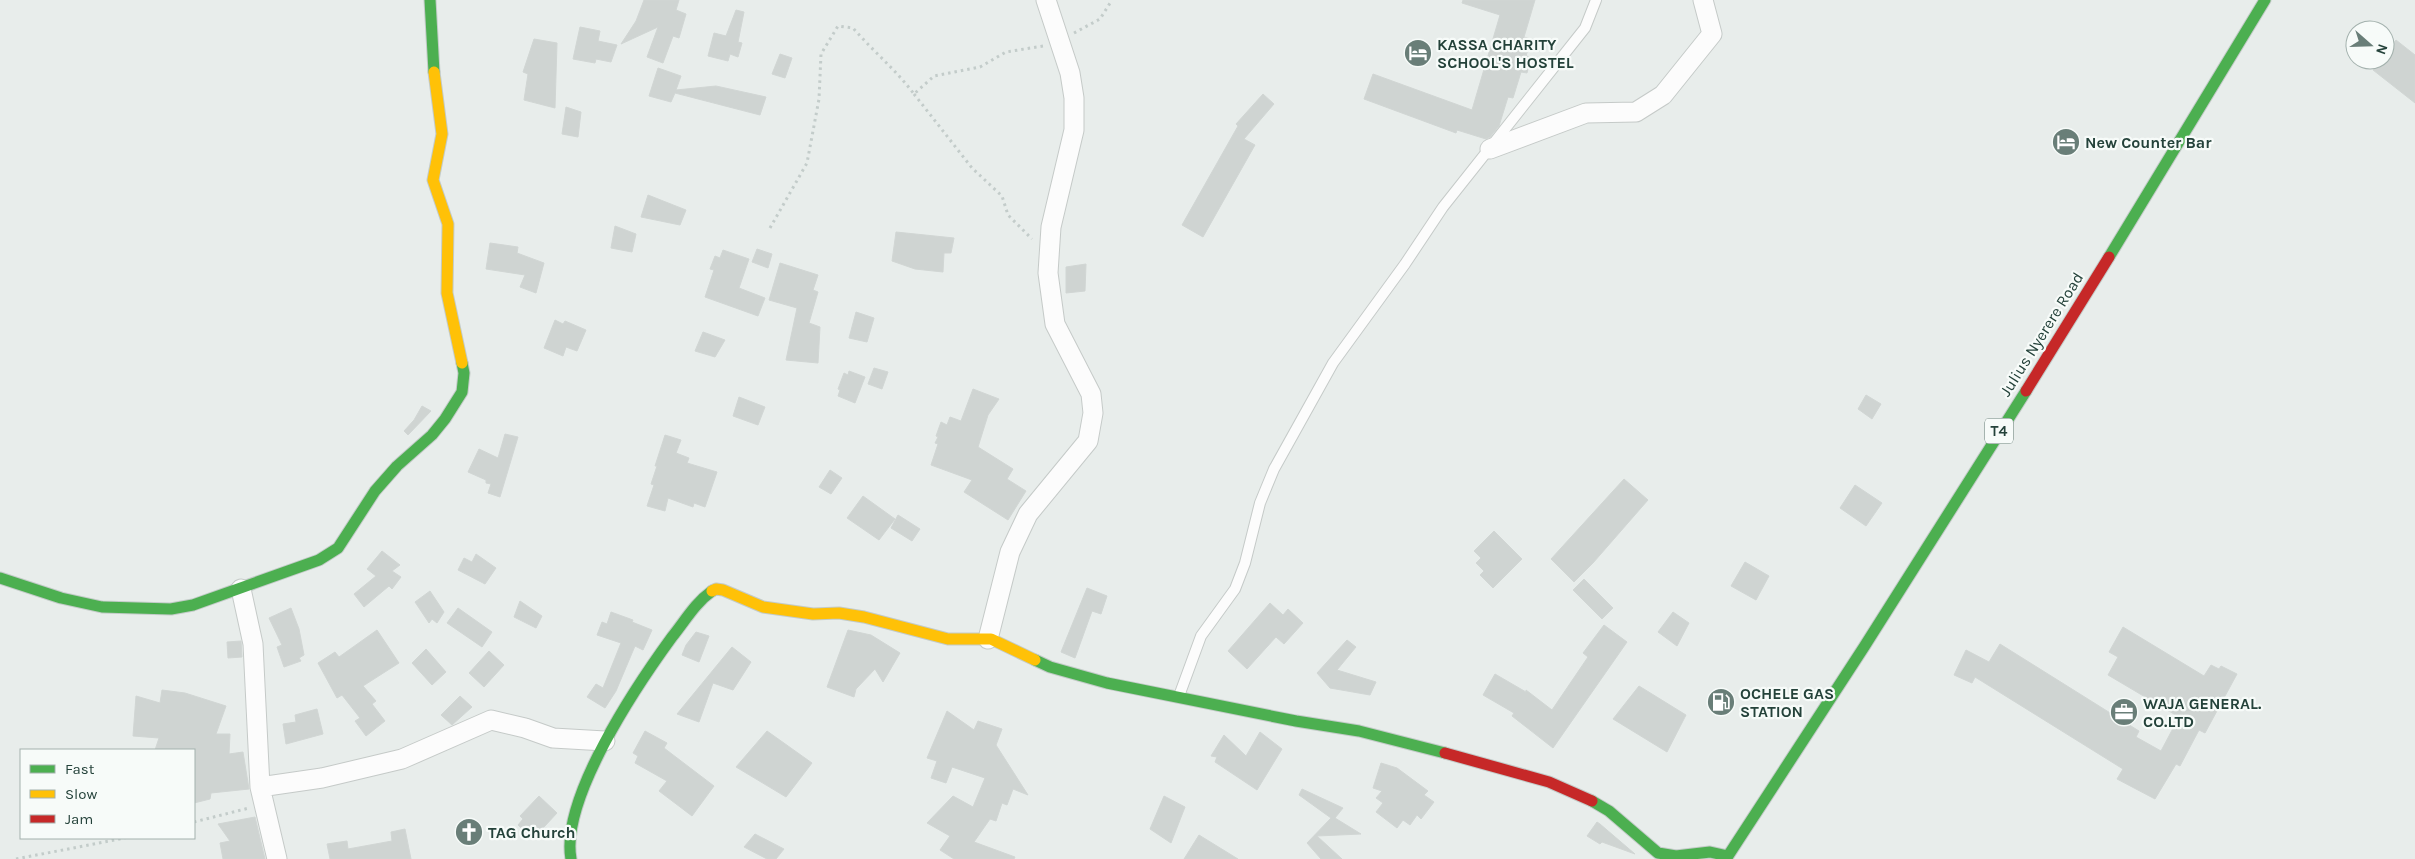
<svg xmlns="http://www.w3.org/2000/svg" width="2415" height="859" font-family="Karla,sans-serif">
	<rect width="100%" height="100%" fill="#e8edeb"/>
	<!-- building -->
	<path fill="#cfd4d2" stroke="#d1d6d4" d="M644,0H679L676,10L686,14L679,38L673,36L663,63L647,57L658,27L621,44L636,21Z
		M1463,0H1535L1524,37L1531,39L1526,56L1531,57L1527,73L1521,72L1513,98L1508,97L1499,126L1490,137L1486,139L1457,130L1456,133L1364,99L1373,74L1472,110L1500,15L1462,3Z
		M736,10L744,12L738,42L742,43L738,57L730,54L728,61L708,56L714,33L726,36Z
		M580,27L600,31L598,41L617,45L611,62L596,59L595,63L573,59Z
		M534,39L557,43L555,108L524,100L528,74L523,72Z
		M2396,40L2415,55V103L2373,70L2380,60H2385V54Z
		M780,54L792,58L785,78L772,74Z
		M658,68L681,76L676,90L716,86L766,97L760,115L675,93L671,102L649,96Z
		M1263,94L1274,104L1244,139L1255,145L1203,237L1182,225L1238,126L1236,124Z
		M566,107L581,112L578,137L562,134Z
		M648,195L686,210L680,225L641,217Z
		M615,226L636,234L632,252L611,248Z
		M896,232L954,238L951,253H944L943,272L915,269L892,261Z
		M490,243L518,247L517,253L544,263L536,293L520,287L525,275L486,269Z
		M757,249L772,254L768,268L752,262Z
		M723,250L749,259L739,288L765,298L758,316L705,297L714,270L710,269L715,256L720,258Z
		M780,263L818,275L813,290L818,292L809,323L820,327L818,363L786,360L797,308L769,300Z
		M1086,264L1085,291L1066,293V267Z
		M856,312L874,318L867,342L849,338Z
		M555,320L563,324L565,321L586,330L577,351L566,347L563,356L544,348Z
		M703,332L725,340L715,357L695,351Z
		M874,368L888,372L882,389L868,384Z
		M849,371L865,377L855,403L838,396L840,390L838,389L844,373L848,375Z
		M973,389L999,399L988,415L978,447L1013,469L1007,479L1026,491L1008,520L964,492L972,480L931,465L938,444L935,443L938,437L936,436L941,422L947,425L950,417L961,421Z
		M1866,395L1881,404L1872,419L1858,409Z
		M739,397L765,407L758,425L733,416Z
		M422,406L431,411L408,435L404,431L414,420Z
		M505,434L518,437L500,497L488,493L491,484L486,483V480L468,472L479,449L498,458Z
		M665,435L681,440L676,453L689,458L687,463L717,472L705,507L694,503L693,507L668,498L665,511L647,506L654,485L651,484L657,466H655Z
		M830,470L842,478L831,494L819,487Z
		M1624,479L1648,500L1593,563L1574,582L1551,559Z
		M1855,485L1882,503L1866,526L1840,508Z
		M863,496L895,519L879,540L847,518Z
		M898,515L920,529L912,541L891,528Z
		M1494,531L1522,559L1493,588L1480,575L1484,571L1476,563L1481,558L1474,551Z
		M382,551L400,565L392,571L401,577L392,589L389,586L364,607L354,594L376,576L367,569Z
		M476,554L496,568L485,584L458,570L464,558L472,562Z
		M1745,562L1769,576L1756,600L1731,586Z
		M1584,579L1613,608L1602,619L1573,590Z
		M1087,588L1107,596L1101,614L1092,611L1075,658L1061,652Z
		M430,591L444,612L437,623L432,619L429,623L415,602Z
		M520,601L542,616L536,628L514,617Z
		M1270,603L1283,615L1288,609L1303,623L1284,644L1276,637L1247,669L1228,651Z
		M291,608L299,629L304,655L299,658L301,661L284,667L277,647L282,645L269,618Z
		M458,608L492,632L482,647L447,623Z
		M611,612L633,620L632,622L652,630L643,650L635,646L616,691L605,708L587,697L596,684L603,688L621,643L597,635L602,622L607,624Z
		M1673,612L1689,623L1677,646L1658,632Z
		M1604,625L1627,642L1553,748L1512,716L1514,713L1483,695L1495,674L1526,692V690L1552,710L1588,657L1583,653Z
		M2123,627L2204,676L2211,665L2219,669L2221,666L2237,674L2205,733L2199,730L2180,766L2176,764L2155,799L2117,779L2123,769L1975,677L1972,683L1954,675L1966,650L1989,662L2000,644L2139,731L2136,737L2161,751L2179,717L2108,675L2118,657L2109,652Z
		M377,630L399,663L363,686L376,701L372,704L385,721L366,736L355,721L360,718L342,695L337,698L318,663L335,652L339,657Z
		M848,630L871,635L900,653L883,682L875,669L856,689L854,697L827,687Z
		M696,632L709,636L699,662L682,655L686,645Z
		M1347,640L1356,647L1337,670L1376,682L1370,695L1330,688L1317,673Z
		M241,641L242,657L228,658L227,642Z
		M732,647L751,662L733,690L713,683L699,722L677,714Z
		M426,649L446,672L432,685L412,663Z
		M489,651L504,665L484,687L469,673Z
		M1639,686L1686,715L1667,752L1613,719Z
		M162,690L185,693L226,706L216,734H230L229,754L243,752L249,789L211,793L210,799L194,803V750H155L159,738L133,736L136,696L160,703Z
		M460,696L472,707L452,725L441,715Z
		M317,709L323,734L286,744L283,724L296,722L295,715Z
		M947,711L974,730L978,721L1002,729L996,745L1028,795L1013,789L1007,805L1002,803L996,821L990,819L974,842L1015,857L1014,859H954L940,850L950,836L927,823L953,796L973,807L985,778L952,767L946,783L931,778L937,761L927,758Z
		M645,731L667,743L664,748L714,786L692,816L659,791L667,781L635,763L638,756L633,753Z
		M767,731L812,763L786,797L736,767Z
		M1260,732L1282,749L1257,790L1215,762L1217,757L1211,756L1224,735L1246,756Z
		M1381,763L1397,768L1428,791L1424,795L1434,802L1421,819L1417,815L1410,825L1403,820L1397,828L1376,812L1383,803L1376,798L1382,791L1373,788Z
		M1302,789L1343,808L1335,818L1361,834L1317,836L1342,859H1321L1307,843L1331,818L1299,795Z
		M539,796L557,813L533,839L518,825L523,819L520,816Z
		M1164,796L1185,807L1171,843L1150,829Z
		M255,817L265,859H223L220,843L230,841L218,824Z
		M1597,822L1600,824L1635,854L1602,842L1600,844L1587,836Z
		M405,829L411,859H330L327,844L347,841L348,849L392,841L391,832Z
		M755,834L784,849L776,859H767L744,847Z
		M1199,835L1238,859H1184Z"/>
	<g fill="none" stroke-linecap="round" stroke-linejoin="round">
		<defs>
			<path id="lane" d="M1179,696L1201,636L1235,589L1245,563L1260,503L1274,469L1333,363L1405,264L1443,207L1585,28L1596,0"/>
			<path id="street" d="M1490,149L1586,113L1636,112L1663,95L1712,34L1703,0
				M241,589L253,644L260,787L277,859
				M988,639L1010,552L1028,514L1088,441L1093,413L1091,394L1055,324L1048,273L1051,227L1074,130V98L1070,73L1046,0
				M260,787L322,778L402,759L491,720L525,728L553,738L605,741"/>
			<path id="fast" d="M430,0L434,72
				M2109,257L2265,0
				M0,578L61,598L102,607L171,609L193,605L319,560L338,548L375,491L397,466L432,435L445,419L462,392L464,373L462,363
				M1035,660L1050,667L1107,683L1296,721L1359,731L1445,753
				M1592,801L1609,811L1658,853L1676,856L1710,852L1728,856
				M571,859C560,799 637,685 672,637C685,621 695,603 712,591
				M1726,859L1864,647L2026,391"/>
			<path id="slow" d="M434,72L442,134L433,180L448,224L447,293L462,363
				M712,591L716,589L723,590L763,607L813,614L839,613L864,617L948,639H991L1035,660"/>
			<path id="jam" d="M2026,391L2109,257
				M1445,753L1549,782L1592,801"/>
		</defs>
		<!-- lane casing -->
		<use href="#lane" stroke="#c5cac8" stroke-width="12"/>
		<!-- street casing -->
		<use href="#street" stroke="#c5cac8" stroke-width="21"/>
		<!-- fast casing -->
		<use href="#fast" stroke="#c3cbc8" stroke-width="13"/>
		<!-- slow casing -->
		<use href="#slow" stroke="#c3cbc8" stroke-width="13"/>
		<!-- jam casing -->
		<use href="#jam" stroke="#c3cbc8" stroke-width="13"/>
		<!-- path -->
		<path stroke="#c3ccca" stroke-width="3" stroke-dasharray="2.5 4" stroke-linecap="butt" d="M1074,33L1100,19L1112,0
			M914,94L972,168L1002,196L1008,215L1032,239
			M770,228L807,163L819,99L821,54L838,26L853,28C873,51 896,70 914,94L934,76L980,67L1006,52L1043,46
			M194,822L249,808
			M16,859L125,838"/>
		<!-- lane -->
		<use href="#lane" stroke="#fcfcfc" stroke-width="10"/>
		<!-- street -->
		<use href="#street" stroke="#fcfcfc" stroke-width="19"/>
		<!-- fast -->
		<use href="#fast" stroke="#4caf50" stroke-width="11"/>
		<!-- slow -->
		<use href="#slow" stroke="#ffc107" stroke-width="11"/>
		<!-- jam -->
		<use href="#jam" stroke="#c62828" stroke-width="11"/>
	</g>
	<!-- icons -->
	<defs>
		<symbol id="hotel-disc" viewBox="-11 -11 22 22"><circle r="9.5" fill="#697e78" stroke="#f7fbf9"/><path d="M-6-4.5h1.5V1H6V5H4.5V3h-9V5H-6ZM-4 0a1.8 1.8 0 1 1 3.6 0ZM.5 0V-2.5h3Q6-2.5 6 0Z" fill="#fff"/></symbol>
		<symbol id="fuel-disc" viewBox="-11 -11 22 22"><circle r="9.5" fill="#697e78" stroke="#f7fbf9"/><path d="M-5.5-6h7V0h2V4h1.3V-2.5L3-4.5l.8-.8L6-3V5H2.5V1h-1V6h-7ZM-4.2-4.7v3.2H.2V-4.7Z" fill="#fff"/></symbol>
		<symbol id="office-disc" viewBox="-11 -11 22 22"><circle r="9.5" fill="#697e78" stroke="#f7fbf9"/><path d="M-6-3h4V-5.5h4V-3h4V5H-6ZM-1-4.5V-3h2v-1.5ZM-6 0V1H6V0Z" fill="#fff"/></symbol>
		<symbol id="church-disc" viewBox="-11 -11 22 22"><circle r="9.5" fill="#697e78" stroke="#f7fbf9"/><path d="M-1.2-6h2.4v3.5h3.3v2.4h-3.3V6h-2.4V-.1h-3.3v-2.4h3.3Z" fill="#fff"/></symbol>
	</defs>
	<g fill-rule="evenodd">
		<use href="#hotel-disc" x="1402" y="37" width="32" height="32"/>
		<use href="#hotel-disc" x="2050" y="126" width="32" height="32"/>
		<use href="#fuel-disc" x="1705" y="686" width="32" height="32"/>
		<use href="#office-disc" x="2108" y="696" width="32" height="32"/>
		<use href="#church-disc" x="453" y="816" width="32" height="32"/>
	</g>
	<g text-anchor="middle" stroke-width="4.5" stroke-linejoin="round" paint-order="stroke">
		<!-- shield labels -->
		<rect fill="#f7fbf9" stroke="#637a73" stroke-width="1" x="1985" y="418.5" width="28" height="25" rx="4"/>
		<g font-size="15" font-weight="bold" fill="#24423a">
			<text x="1999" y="436">T4</text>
		</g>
		<!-- poi labels -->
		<g font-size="16" font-weight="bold" fill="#24423a" stroke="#f7fbf9" text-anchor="start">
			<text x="1437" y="50">KASSA CHARITY<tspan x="1437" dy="18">SCHOOL'S HOSTEL</tspan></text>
			<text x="2085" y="148">New Counter Bar</text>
			<text x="1740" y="699">OCHELE GAS<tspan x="1740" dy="18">STATION</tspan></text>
			<text x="2143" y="709">WAJA GENERAL.<tspan x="2143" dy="18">CO.LTD</tspan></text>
			<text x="488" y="838">TAG Church</text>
		</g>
		<!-- street labels -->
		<g font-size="16" fill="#24423a" stroke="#f7fbf9">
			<text transform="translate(2041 334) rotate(-58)" y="6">Julius Nyerere Road</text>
		</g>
	</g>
	<!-- legend -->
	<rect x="20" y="749" width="175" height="90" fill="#f7fbf9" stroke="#a3b1ad"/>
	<rect x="30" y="765" width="25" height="8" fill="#4caf50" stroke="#a3b1ad"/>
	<text x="65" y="774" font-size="15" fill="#24423a">Fast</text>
	<rect x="30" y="790" width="25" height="8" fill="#ffc107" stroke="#a3b1ad"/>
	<text x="65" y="799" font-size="15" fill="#24423a">Slow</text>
	<rect x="30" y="815" width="25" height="8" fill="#c62828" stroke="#a3b1ad"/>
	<text x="65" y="824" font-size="15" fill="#24423a">Jam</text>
	<!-- north arrow -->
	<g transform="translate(2370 45) rotate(110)"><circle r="24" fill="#f7fbf9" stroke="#a3b1ad"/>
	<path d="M0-4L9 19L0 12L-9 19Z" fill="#697e78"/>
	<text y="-8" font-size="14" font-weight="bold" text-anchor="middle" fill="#24423a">N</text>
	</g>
</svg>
